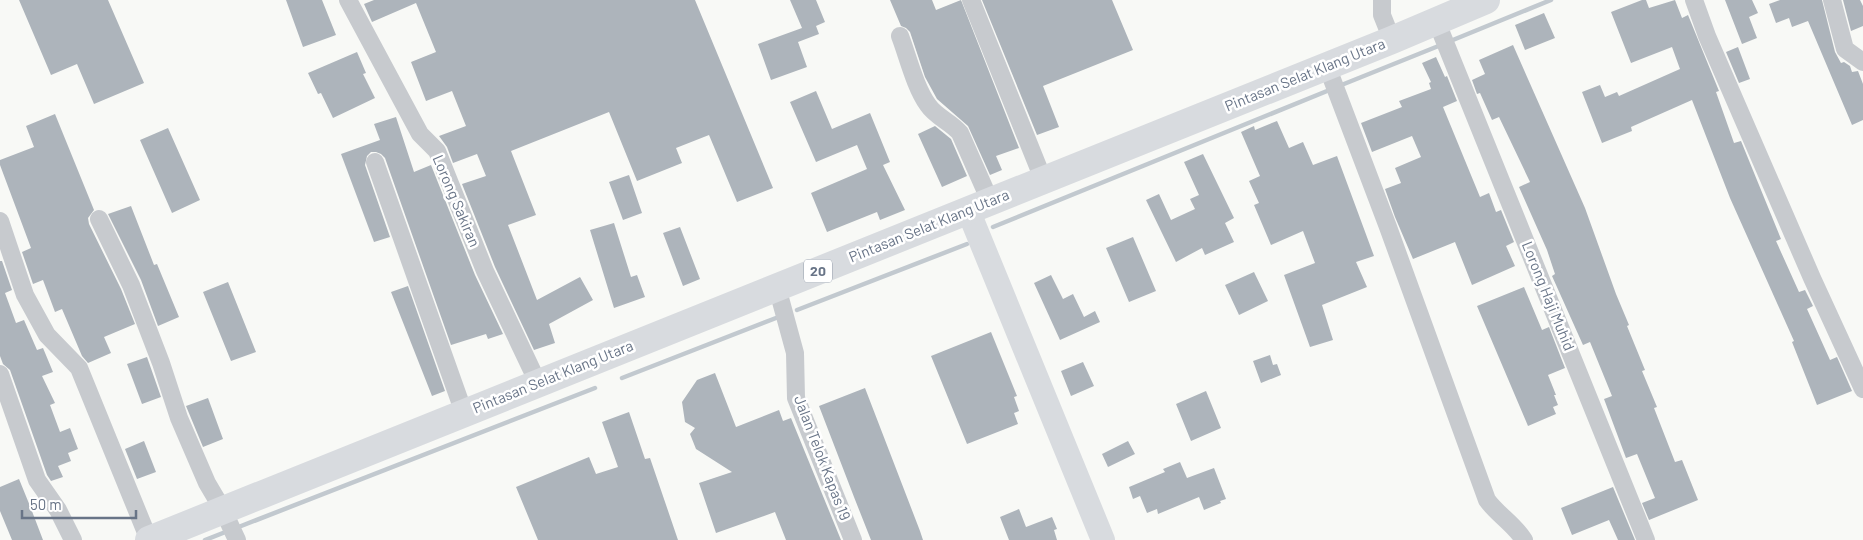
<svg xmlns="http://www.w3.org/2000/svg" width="1863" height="540" font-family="Barlow,sans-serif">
	<rect width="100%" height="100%" fill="#f8f9f6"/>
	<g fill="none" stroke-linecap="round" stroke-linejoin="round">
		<!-- stream -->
		<path stroke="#c2c9cf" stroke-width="4.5" d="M1448,42L1551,0
			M1339,86L1441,45
			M993,227L1332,89
			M797,310L967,244
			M622,378L776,318
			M236,528L595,388
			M205,540L228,531"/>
	</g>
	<!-- building -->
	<path fill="#adb4bb" d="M19,0H108L144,83L94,104L77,64L51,75Z
		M286,0H322L336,35L303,47Z
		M374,0H695L773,188L737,202L709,135L676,148L682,163L637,181L609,112L511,151L536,215L508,225L537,300L580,277L593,300L549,324L555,343L534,350L495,267L462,184L486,176L477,154L453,163L447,147L439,136L466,126L452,91L426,101L411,62L436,52L416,3L372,22L364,4Z
		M790,0H816L825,22L816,26L819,34L798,42L807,67L771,80L758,44L802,28Z
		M890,0H932L936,10L961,0L1019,148L996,156L1002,170L990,175L968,126L937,99L925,77L910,32L906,28L901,26Z
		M982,0H1112L1133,50L1043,86L1059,127L1037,135Z
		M1642,0H1646L1649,8L1675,0L1682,18L1688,15L1719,91L1716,92L1734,143L1741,141L1781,239L1776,241L1799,292L1805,290L1813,306L1807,309L1830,360L1837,357L1852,391L1817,405L1792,342L1794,341L1730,198L1692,100L1631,127L1632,131L1602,143L1582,92L1600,85L1605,97L1617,92L1619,96L1680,69L1672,47L1631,63L1611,12Z
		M1725,0H1752L1758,13L1749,17L1757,38L1742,44Z
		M1780,0H1822L1835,52L1841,63L1844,62L1850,66L1852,72L1858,71L1863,84V120L1852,125L1808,21L1792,27L1789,18L1776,23L1769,4Z
		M1843,0H1860L1863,6V26L1851,31Z
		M1544,13L1555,38L1525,50L1515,25Z
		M1513,45L1585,208L1616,294L1629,325L1627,326L1645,370L1642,371L1657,407L1654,408L1675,462L1682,460L1698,500L1649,520L1642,503L1655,498L1637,454L1626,458L1604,399L1612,396L1590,342L1583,345L1552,276L1555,274L1547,250L1519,187L1530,182L1499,117L1492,120L1480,93L1477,94L1472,80L1485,74L1479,60Z
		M1738,47L1750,79L1739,83L1726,52Z
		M357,52L366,73L363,74L375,98L333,118L321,93L318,94L308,73Z
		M1436,57L1445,77L1447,76L1457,101L1443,107L1473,180L1480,197L1489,193L1496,212L1501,210L1514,242L1506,246L1515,266L1472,285L1455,242L1413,259L1395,217L1385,189L1401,183L1395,168L1421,157L1412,136L1372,152L1361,123L1402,107L1399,101L1431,89L1429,83L1431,82L1422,63Z
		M816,91L832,129L870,113L890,162L883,165L905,210L880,220L877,212L827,232L811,193L867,169L857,145L816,162L790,102Z
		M55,114L94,210L88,218L89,224L121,289L135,324L104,337L111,353L88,363L82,356L62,309L55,312L43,280L33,284L22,252L31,248L0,165V160L34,147L26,126Z
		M396,117L414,172L431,165L475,275L503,334L488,339L486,334L451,345L385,158L381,154L376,152H371L367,156L365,165L390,237L374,242L341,154L380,140L374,124Z
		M1277,121L1289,148L1303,142L1313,165L1337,156L1374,256L1356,262L1367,287L1322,305L1333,340L1310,347L1284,275L1315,263L1303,231L1271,245L1254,205L1259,203L1249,181L1260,176L1241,132L1254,126L1255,130Z
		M935,126L951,139L967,176L942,187L918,134Z
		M168,128L200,200L172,213L140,140Z
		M1203,154L1234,218L1225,223L1234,242L1205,255L1202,248L1176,262L1146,200L1159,194L1171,220L1195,209L1190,199L1199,195L1184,162Z
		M629,175L642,213L623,220L609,182Z
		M131,206L154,265L157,264L179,317L158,326L141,280L108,214Z
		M614,223L631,277L637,275L645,297L614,308L590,230Z
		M680,227L700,279L683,286L663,233Z
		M1133,237L1156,291L1129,302L1106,248Z
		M0,261H2L12,290L5,293L16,323L24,320L37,350L43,348L53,372L42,376L55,403L50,405L60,432L70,428L78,449L68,453L71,461L58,466L63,477L51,481L47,475L10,370L3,364L0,356Z
		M1254,272L1268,301L1239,315L1225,285Z
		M1051,275L1063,299L1073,294L1084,317L1095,311L1100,322L1060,340L1034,283Z
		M228,282L256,352L231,361L203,292Z
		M408,286L445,391L432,396L391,292Z
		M1524,287L1542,330L1549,327L1565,368L1548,375L1556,395H1554L1558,405L1553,407L1556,414L1528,426L1477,306Z
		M991,332L1017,396L1014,397L1019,411L1014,413L1018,424L967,444L931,356Z
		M1270,355L1273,365L1277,364L1281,375L1261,383L1253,361Z
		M147,357L161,397L142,404L127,364Z
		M1083,362L1094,386L1071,396L1061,371Z
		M715,373L736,427L779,410L783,421L791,418L841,540H786L775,512L716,533L699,483L732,472L696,449L690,434L695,428L685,422L682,402L697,380Z
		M865,388L920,531L923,540H871L854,497L819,406Z
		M1206,391L1221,428L1191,441L1176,404Z
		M208,398L223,439L203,447L186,406Z
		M629,412L645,459L650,458L678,540H538L516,487L589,457L596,474L618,467L602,422Z
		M144,441L156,472L137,479L125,449Z
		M1128,441L1135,454L1108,467L1102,454Z
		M1180,462L1187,478L1214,468L1226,499L1220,501L1221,503L1204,510L1199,497L1158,514L1157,509L1147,513L1140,496L1133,499L1129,487L1165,472L1163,469Z
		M19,479L30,506L43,540H12L0,511V487Z
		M1613,487L1635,540H1618L1609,520L1572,535L1561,508Z
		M1019,509L1026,527L1052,517L1057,529L1054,530L1057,540H1009L1000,517Z"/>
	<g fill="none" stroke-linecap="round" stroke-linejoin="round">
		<!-- street -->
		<path stroke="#c7cace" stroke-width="18" d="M348,0L420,134L437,151L485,271L538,383
			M971,0L1043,179
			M1382,0V15L1392,40
			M1694,0L1707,36L1812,278L1863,389
			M1832,0L1845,49L1863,62
			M1436,20L1646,540
			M900,36C908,57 915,87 928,105C936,117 951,122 960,133L990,201
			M1327,66L1388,227L1487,500C1498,515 1514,524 1524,540
			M375,162L464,413
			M99,219L131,285L161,363L179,418L207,483L223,510L237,540
			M0,221L25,295L47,335L79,368L149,540
			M777,287L795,353L796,398L853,540
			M0,374L37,480L58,510L73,540"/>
		<!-- secondary -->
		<path stroke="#d8dbdf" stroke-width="24" d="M968,210L1103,540"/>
		<!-- highway -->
		<path stroke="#d8dbdf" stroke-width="28" d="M149,540L1392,40L1486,0"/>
	</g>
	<g text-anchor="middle" stroke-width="5" stroke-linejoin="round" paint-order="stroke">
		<!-- shield labels -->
		<rect fill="#fff" stroke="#959eab" stroke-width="1" x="804" y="259.5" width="28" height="23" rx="4"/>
		<g font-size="14" font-weight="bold" fill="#687487">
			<text x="818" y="276">20</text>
		</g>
		<!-- street labels -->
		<g font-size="15" fill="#687487" stroke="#fff">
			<text transform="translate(1305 75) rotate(-22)" y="5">Pintasan Selat Klang Utara</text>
			<text transform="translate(456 201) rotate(67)" y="5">Lorong Sakiran</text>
			<text transform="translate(929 226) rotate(-22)" y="5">Pintasan Selat Klang Utara</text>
			<text transform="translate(1548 296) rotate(68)" y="5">Lorong Haji Muhid</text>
			<text transform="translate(553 377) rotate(-22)" y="5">Pintasan Selat Klang Utara</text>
			<text transform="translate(822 458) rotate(69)" y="5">Jalan Telok Kapas 19</text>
		</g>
	</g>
	<!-- scale -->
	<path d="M22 510v8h114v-8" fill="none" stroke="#687487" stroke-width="2.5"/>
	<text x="30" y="510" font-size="15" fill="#687487" stroke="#ffffff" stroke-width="4" paint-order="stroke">50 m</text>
</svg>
